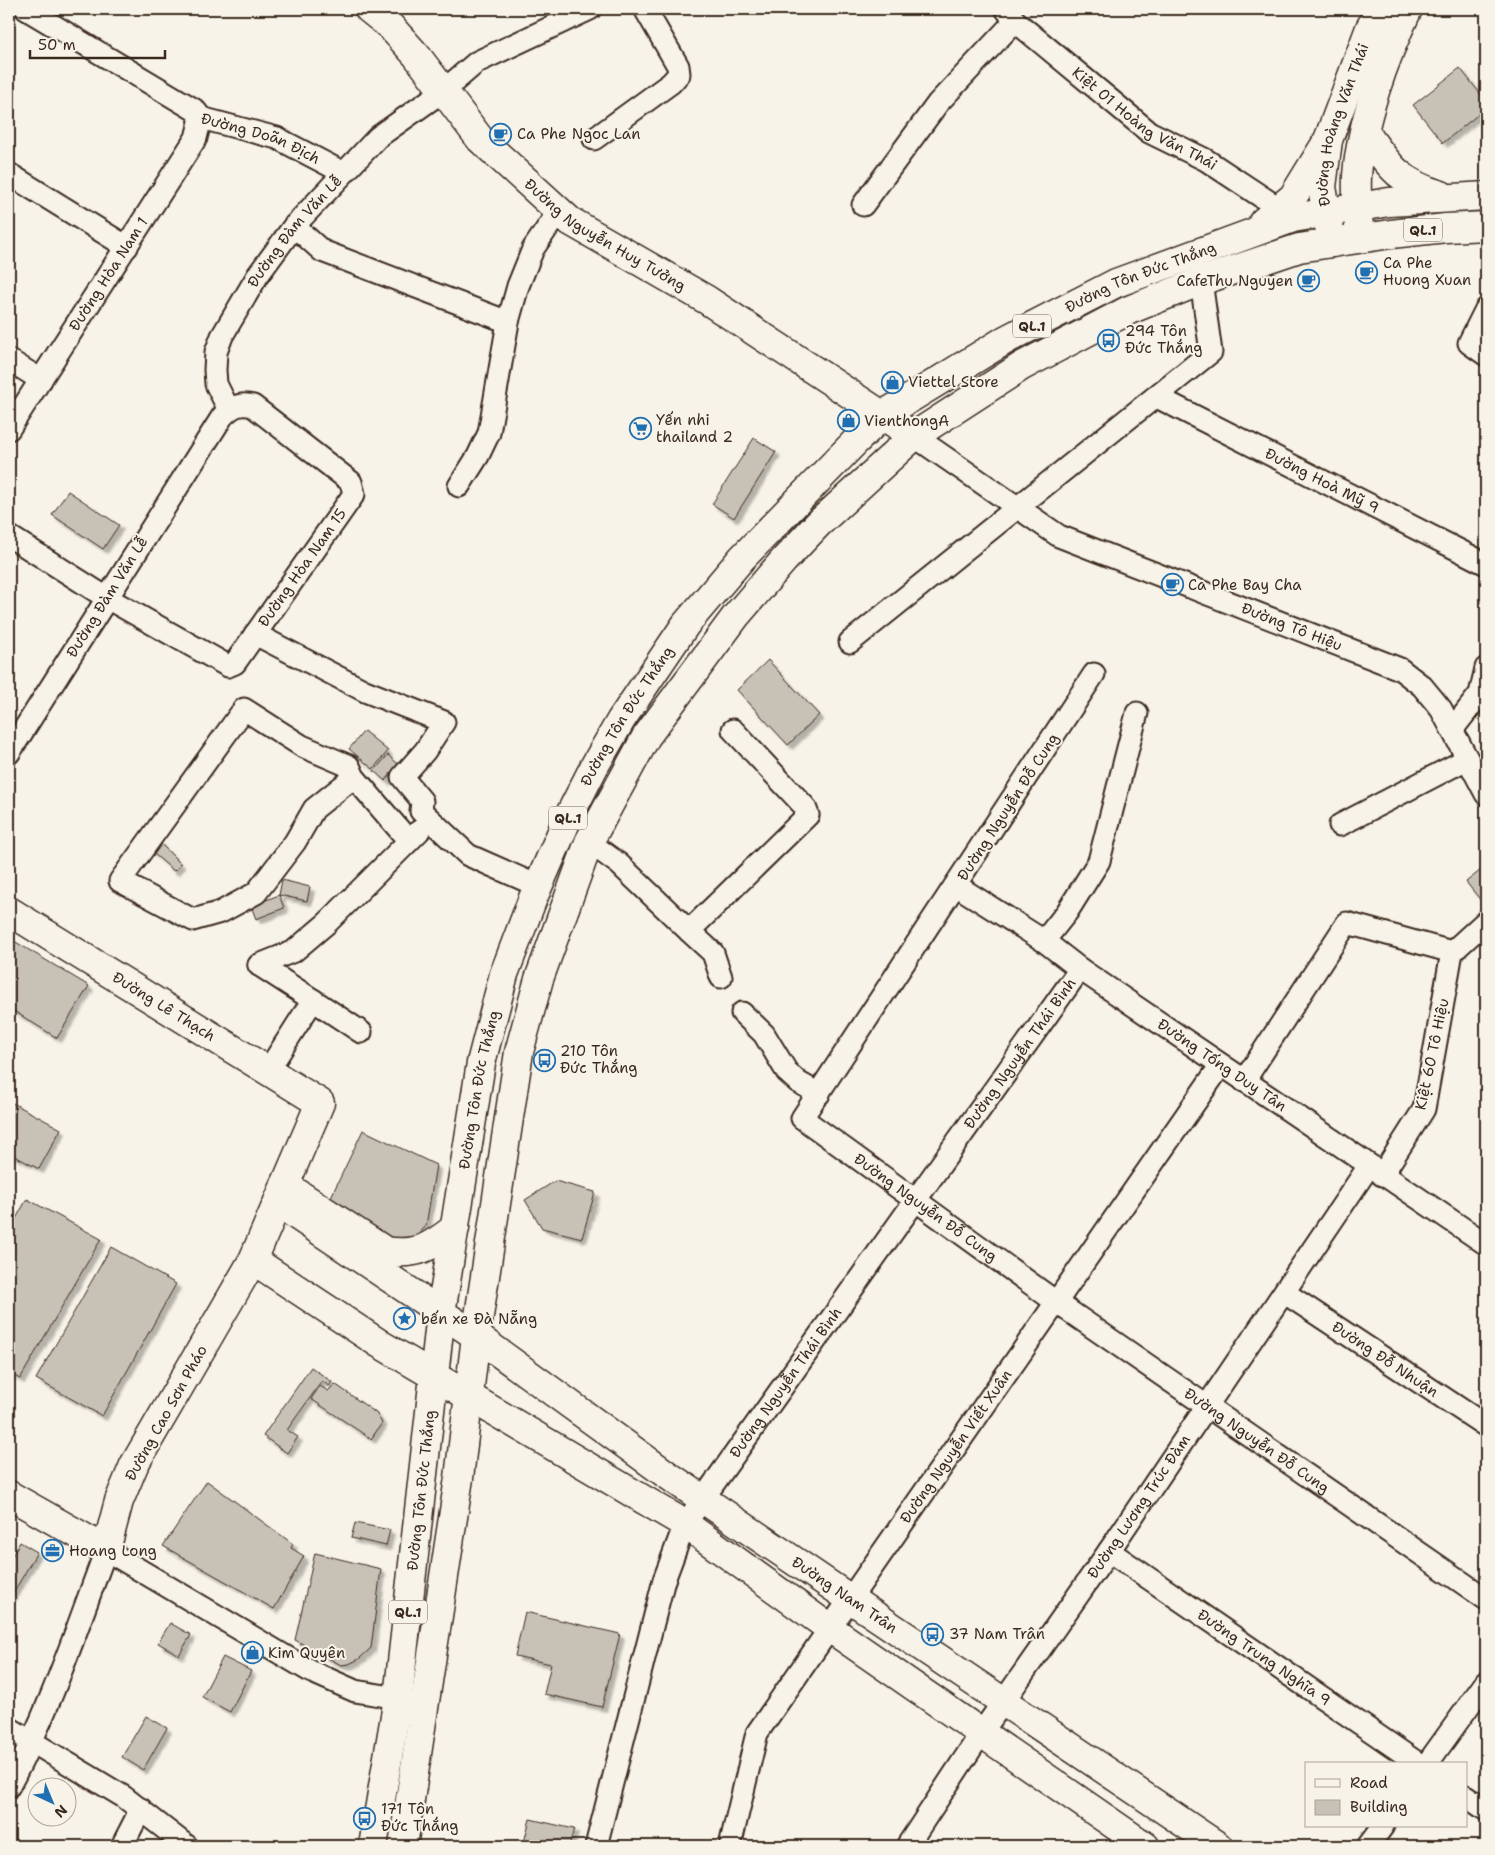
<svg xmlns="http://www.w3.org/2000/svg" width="1495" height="1855" font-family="'Shantell Sans',sans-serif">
	<defs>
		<filter id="shadow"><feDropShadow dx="4.5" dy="4.5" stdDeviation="1" flood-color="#0004"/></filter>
	</defs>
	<rect width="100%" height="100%" fill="#f7f3e8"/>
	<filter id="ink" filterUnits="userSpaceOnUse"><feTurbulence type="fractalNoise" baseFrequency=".02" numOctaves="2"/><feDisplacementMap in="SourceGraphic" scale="10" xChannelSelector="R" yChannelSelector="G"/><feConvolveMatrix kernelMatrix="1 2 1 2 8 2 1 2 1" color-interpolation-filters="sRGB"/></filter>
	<g filter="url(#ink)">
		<!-- building -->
		<path fill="#c8c1b6" stroke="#3b2a1e" filter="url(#shadow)" d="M1460,68L1486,101V108L1443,143L1413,105Z
			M754,438L776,452L734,518L712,504Z
			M68,491L119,525L103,549L52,515Z
			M768,660L819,715L788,745L737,690Z
			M364,731L388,751L373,769L349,749Z
			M388,755L399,765L385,781L374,771Z
			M156,839L181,864L174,871L147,848Z
			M1486,866V907L1466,882Z
			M282,880L310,887L307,901L279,895Z
			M279,895L284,908L256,919L251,906Z
			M9,938L89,986L57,1038L9,1008Z
			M9,1101L61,1129L39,1169L9,1153Z
			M363,1130L436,1165L426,1226L411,1242L382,1245L330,1199Z
			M555,1181L595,1192L582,1238L542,1228L525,1200Z
			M27,1199L101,1239L20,1379L9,1373V1231Z
			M111,1247L176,1284L102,1416L36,1379Z
			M311,1367L332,1382L329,1386L322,1381L287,1430L298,1437L287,1453L263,1436Z
			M335,1384L376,1413L382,1423L371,1439L311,1399L320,1386L328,1391Z
			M207,1481L293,1544L291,1548L304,1556L274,1609L163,1546Z
			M355,1523L390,1530L386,1546L351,1538Z
			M20,1542L37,1552L11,1597L9,1596V1561Z
			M315,1553L381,1569L371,1648L359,1659L349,1664L341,1665L295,1640Z
			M525,1612L620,1634L602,1707L544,1694L551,1664L515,1656Z
			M170,1623L191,1635L179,1655L158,1643Z
			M223,1657L251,1671L230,1712L202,1697Z
			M146,1716L167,1728L143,1770L122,1757Z
			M530,1819L574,1829L569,1846H523Z"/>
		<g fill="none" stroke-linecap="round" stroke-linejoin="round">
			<defs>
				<g id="street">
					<path id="s1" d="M26,9L195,110L201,118L277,138L344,173"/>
					<path id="s2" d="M1006,9L1015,21L1149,132L1206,160L1280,209"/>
					<path d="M594,139L671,83L679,74L678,66L645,9"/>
					<path d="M9,174L127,247"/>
					<path d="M863,205L938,103L1015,21"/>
					<path d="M294,226L322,251L508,322"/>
					<path d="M1486,309L1469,343L1486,355"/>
					<path d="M9,360L41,380"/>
					<path id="s3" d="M1157,397L1486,564"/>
					<path id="s4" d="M229,410L216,384L215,370L216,352L222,336L258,275L294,226L378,137L443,91L477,62L590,9"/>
					<path id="s5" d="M9,429L196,138L201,118"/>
					<path id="s6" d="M914,436L1059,536L1400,669L1422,686L1441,709L1486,794"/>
					<path d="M459,486L478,456L489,433L508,322L518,286L533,249L559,211"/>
					<path id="s7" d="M9,536L107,598L228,666L235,663L354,494L351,482L253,406C240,402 231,407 222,417C151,529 80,641 9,753"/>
					<path d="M255,634L365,691L444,722L425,751L402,777L422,801L421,811L468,855L538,886"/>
					<path d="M850,642L1211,352L1201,281"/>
					<path id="s8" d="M1094,674L802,1118L1056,1302L1486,1599"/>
					<path d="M1452,730L1480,694L1486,668"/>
					<path d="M354,777L349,766L302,746L244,709L120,881L193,920L221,912L256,893L295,842L314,809L354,777L409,841"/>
					<path d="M1340,825L1467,759"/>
					<path d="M589,842L619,864L689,931"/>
					<path id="s9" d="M957,886L1044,941L1080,969L1486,1244"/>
					<path d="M1044,941L1067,912L1099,861L1137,713"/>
					<path d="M259,965L294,951L327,923L419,831"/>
					<path d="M259,965L313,1000L267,1072"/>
					<path d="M721,977L713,953L689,931L808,815L805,807L733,730"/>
					<path d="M313,1000L361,1032"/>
					<path d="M742,1013L764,1034L787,1072L798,1082L819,1094"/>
					<path d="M1244,1081L1347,923L1452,952"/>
					<path d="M1382,1175L1424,1109L1452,952L1486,921"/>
					<path id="s10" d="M1285,1293L1486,1426"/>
					<path id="s11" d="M1109,1551L1419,1764"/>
					<path d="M9,1728L124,1797L187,1846"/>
					<path d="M1427,1764L1486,1682"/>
					<path d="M9,1786C50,1711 76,1630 106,1550L310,1671L355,1691L398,1698"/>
					<path d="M1466,1796L1486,1810"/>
					<path d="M122,1846L141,1809"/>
					<path id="s12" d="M596,1846L664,1580L685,1524L1080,969"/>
					<path id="s13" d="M730,1846L757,1733L1221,1065"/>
					<path id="s14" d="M907,1846L982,1732L1109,1551L1369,1166"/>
					<path d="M1368,1846L1383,1826"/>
				</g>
				<g id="secondary">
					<path id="s15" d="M369,9L390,26L417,56L480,139L570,221L707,300L914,436"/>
					<path id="s16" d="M9,911L320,1103L253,1260L134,1465L119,1501L106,1550L9,1495"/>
					<path d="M285,1185L385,1251C418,1256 430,1247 455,1228"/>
					<path id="s17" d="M278,1203L476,1336L666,1474L849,1598L1218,1846"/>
					<path d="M253,1260L380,1344L685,1524L828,1627L1145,1846"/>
				</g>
				<g id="primary">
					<path d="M1360,238C1358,218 1356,197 1357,176C1361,122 1385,57 1408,9"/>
					<path id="s18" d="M1332,243L1322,187L1328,140L1370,28L1380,9"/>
				</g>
				<g id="highway">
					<path d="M1365,132C1389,166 1400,183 1441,195"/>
					<path d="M1263,222L1293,197L1328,140"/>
					<path id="s19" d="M373,1846L398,1698L441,1313L481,1063L504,974L533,898L567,820L595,765L621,720L686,624L742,558L856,441L883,415L1007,339L1116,283L1293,218L1389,202L1486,196"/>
					<path d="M403,1846L459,1478L476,1336L519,1052L539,979L589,842L646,737L736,616L784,560L818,524L914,436L1022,366L1129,310L1201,281L1299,248L1391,234L1446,228L1486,226"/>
				</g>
			</defs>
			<!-- street casing -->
			<use href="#street" stroke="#3b2a1e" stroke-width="25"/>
			<!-- secondary casing -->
			<use href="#secondary" stroke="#3b2a1e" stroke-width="31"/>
			<!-- primary casing -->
			<use href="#primary" stroke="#3b2a1e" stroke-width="31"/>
			<!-- highway casing -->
			<use href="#highway" stroke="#3b2a1e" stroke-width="31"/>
			<!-- street -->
			<use href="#street" stroke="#f7f3e8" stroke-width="21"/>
			<!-- secondary -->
			<use href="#secondary" stroke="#f7f3e8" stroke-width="28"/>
			<!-- primary -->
			<use href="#primary" stroke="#f7f3e8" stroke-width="28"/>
			<!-- highway -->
			<use href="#highway" stroke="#f7f3e8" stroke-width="28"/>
		</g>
	</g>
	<!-- icons -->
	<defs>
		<symbol id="cafe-ring" viewBox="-11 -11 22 22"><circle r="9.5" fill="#f7f3e8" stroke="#1f6fb2" stroke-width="1.5"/><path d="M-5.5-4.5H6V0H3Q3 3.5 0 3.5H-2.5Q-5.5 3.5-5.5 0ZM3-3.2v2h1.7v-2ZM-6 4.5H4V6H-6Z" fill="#1f6fb2"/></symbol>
		<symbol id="bus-ring" viewBox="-11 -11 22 22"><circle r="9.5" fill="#f7f3e8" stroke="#1f6fb2" stroke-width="1.5"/><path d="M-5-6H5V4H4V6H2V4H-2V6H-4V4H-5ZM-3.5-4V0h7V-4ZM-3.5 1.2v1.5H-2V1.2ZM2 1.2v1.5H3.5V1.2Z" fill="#1f6fb2"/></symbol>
		<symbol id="shop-ring" viewBox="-11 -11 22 22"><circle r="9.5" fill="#f7f3e8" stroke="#1f6fb2" stroke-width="1.5"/><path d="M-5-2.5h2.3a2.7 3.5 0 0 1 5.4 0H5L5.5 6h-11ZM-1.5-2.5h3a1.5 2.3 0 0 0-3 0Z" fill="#1f6fb2"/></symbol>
		<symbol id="supermarket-ring" viewBox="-11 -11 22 22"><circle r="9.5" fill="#f7f3e8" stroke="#1f6fb2" stroke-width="1.5"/><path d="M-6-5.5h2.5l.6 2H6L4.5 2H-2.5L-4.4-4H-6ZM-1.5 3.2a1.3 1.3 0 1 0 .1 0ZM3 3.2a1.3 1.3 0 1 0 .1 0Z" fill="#1f6fb2"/></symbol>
		<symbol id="sight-ring" viewBox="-11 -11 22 22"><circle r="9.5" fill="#f7f3e8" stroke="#1f6fb2" stroke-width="1.5"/><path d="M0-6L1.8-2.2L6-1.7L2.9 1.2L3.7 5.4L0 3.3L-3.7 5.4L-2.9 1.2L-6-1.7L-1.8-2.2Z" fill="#1f6fb2"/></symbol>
		<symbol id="office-ring" viewBox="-11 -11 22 22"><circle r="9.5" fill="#f7f3e8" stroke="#1f6fb2" stroke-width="1.5"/><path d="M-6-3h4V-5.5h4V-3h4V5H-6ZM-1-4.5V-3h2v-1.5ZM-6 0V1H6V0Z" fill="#1f6fb2"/></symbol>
	</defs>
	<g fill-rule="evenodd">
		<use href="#cafe-ring" x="488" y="122" width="25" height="25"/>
		<use href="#cafe-ring" x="1354" y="260" width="25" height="25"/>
		<use href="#cafe-ring" x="1296" y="268" width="25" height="25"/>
		<use href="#bus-ring" x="1096" y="328" width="25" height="25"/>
		<use href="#shop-ring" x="880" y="370" width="25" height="25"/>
		<use href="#shop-ring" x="836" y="408" width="25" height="25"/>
		<use href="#supermarket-ring" x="628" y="416" width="25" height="25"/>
		<use href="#cafe-ring" x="1160" y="572" width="25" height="25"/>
		<use href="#bus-ring" x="532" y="1048" width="25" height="25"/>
		<use href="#sight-ring" x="392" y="1306" width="25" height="25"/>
		<use href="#office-ring" x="40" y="1538" width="25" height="25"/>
		<use href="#bus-ring" x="920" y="1622" width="25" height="25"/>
		<use href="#shop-ring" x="240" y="1640" width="25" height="25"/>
		<use href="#bus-ring" x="352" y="1806" width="25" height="25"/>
	</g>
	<g text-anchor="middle" stroke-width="4" stroke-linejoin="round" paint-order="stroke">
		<!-- shield labels -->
		<g fill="#f7f3e8" stroke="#73665b" stroke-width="1">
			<rect x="1404" y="218.5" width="38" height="23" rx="4"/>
			<rect x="1013" y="314.5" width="38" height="23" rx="4"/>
			<rect x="549" y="806.5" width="38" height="23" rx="4"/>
			<rect x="389" y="1600.5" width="38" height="23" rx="4"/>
		</g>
		<g font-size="14" font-weight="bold" fill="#3b2a1e">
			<text x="1423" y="235">QL.1</text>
			<text x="1032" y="331">QL.1</text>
			<text x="568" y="823">QL.1</text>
			<text x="408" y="1617">QL.1</text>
		</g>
		<!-- street labels -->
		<g font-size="15" fill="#3b2a1e" stroke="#f7f3e8">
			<text dy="5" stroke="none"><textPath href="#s2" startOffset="178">Kiệt 01 Hoàng Văn Thái</textPath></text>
			<text dy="5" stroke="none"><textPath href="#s18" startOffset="122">Đường Hoàng Văn Thái</textPath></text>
			<text dy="5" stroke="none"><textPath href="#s1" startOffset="270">Đường Doãn Địch</textPath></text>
			<text dy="5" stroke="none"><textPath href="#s4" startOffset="206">Đường Đàm Văn Lễ</textPath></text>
			<text dy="5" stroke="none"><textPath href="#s15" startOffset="330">Đường Nguyễn Huy Tưởng</textPath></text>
			<text dy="5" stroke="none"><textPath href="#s5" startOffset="184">Đường Hòa Nam 1</textPath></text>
			<text dy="5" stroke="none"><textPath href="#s19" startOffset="1859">Đường Tôn Đức Thắng</textPath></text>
			<text dy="5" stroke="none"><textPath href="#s3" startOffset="185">Đường Hoà Mỹ 9</textPath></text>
			<text dy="5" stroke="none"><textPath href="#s7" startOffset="379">Đường Hòa Nam 15</textPath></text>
			<text transform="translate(107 597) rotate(-58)" y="5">Đường Đàm Văn Lễ</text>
			<text dy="5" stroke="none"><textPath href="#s6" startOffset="426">Đường Tô Hiệu</textPath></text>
			<text dy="5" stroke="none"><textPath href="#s19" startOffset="1169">Đường Tôn Đức Thắng</textPath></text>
			<text transform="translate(1008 807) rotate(-57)" y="5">Đường Nguyễn Đỗ Cung</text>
			<text dy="5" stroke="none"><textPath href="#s16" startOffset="182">Đường Lê Thạch</textPath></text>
			<text dy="5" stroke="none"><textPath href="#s12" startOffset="912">Đường Nguyễn Thái Bình</textPath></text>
			<text transform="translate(1432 1054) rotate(-78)" y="5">Kiệt 60 Tô Hiệu</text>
			<text dy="5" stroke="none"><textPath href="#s9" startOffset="320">Đường Tống Duy Tân</textPath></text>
			<text dy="5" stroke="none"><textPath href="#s19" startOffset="764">Đường Tôn Đức Thắng</textPath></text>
			<text dy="5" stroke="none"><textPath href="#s8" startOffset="684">Đường Nguyễn Đỗ Cung</textPath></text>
			<text dy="5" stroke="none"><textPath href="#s10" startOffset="120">Đường Đỗ Nhuận</textPath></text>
			<text dy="5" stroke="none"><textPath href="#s12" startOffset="508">Đường Nguyễn Thái Bình</textPath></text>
			<text transform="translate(166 1413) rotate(-61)" y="5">Đường Cao Sơn Pháo</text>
			<text dy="5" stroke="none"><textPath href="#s8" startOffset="1089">Đường Nguyễn Đỗ Cung</textPath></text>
			<text dy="5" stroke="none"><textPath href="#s13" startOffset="465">Đường Nguyễn Viết Xuân</textPath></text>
			<text dy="5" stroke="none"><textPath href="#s19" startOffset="359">Đường Tôn Đức Thắng</textPath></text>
			<text dy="5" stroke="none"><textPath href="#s14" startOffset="411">Đường Lương Trúc Đàm</textPath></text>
			<text dy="5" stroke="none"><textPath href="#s17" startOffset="689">Đường Nam Trân</textPath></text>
			<text dy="5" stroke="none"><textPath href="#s11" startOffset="188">Đường Trung Nghĩa 9</textPath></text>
		</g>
		<!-- poi labels -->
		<g font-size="15" fill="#3b2a1e" stroke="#f7f3e8" text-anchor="start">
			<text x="517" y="139">Ca Phe Ngoc Lan</text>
			<text x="1383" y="268">Ca Phe<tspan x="1383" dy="17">Huong Xuan</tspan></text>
			<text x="1293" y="286" text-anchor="end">CafeThu Nguyen</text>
			<text x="1125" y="336">294 Tôn<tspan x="1125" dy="17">Đức Thắng</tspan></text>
			<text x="908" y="387">Viettel Store</text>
			<text x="656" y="425">Yến nhi<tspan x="656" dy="17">thailand 2</tspan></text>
			<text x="864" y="426">VienthongA</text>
			<text x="1188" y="590">Ca Phe Bay Cha</text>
			<text x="560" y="1056">210 Tôn<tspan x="560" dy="17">Đức Thắng</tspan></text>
			<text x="421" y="1324">bến xe Đà Nẵng</text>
			<text x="69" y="1556">Hoang Long</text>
			<text x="949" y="1639">37 Nam Trân</text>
			<text x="268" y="1658">Kim Quyên</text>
			<text x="381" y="1814">171 Tôn<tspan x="381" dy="17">Đức Thắng</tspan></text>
		</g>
	</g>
	<!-- margin -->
	<rect width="1495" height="1855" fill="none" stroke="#f7f3e8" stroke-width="30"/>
	<rect x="15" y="15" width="1465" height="1825" fill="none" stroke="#3b2a1e" stroke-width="2" filter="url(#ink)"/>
	<!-- legend -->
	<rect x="1305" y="1762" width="162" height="65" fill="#f7f3e8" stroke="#aca397"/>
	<rect x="1315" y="1779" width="25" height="8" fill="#f7f3e8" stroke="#aca397"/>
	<text x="1350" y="1788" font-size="15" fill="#3b2a1e">Road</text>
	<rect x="1315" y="1800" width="25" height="15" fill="#c8c1b6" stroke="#aca397"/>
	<text x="1350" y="1812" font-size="15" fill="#3b2a1e">Building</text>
	<!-- north arrow -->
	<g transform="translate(52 1802) rotate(136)"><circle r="24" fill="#f7f3e8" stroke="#aca397"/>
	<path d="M0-4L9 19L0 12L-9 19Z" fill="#1f6fb2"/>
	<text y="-8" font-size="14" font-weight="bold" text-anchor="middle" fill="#3b2a1e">N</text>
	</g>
	<!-- scale -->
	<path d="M30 50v8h135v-8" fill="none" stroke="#3b2a1e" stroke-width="2.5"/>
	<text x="38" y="50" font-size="15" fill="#3b2a1e" stroke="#f7f3e8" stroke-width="4" paint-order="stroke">50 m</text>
</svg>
